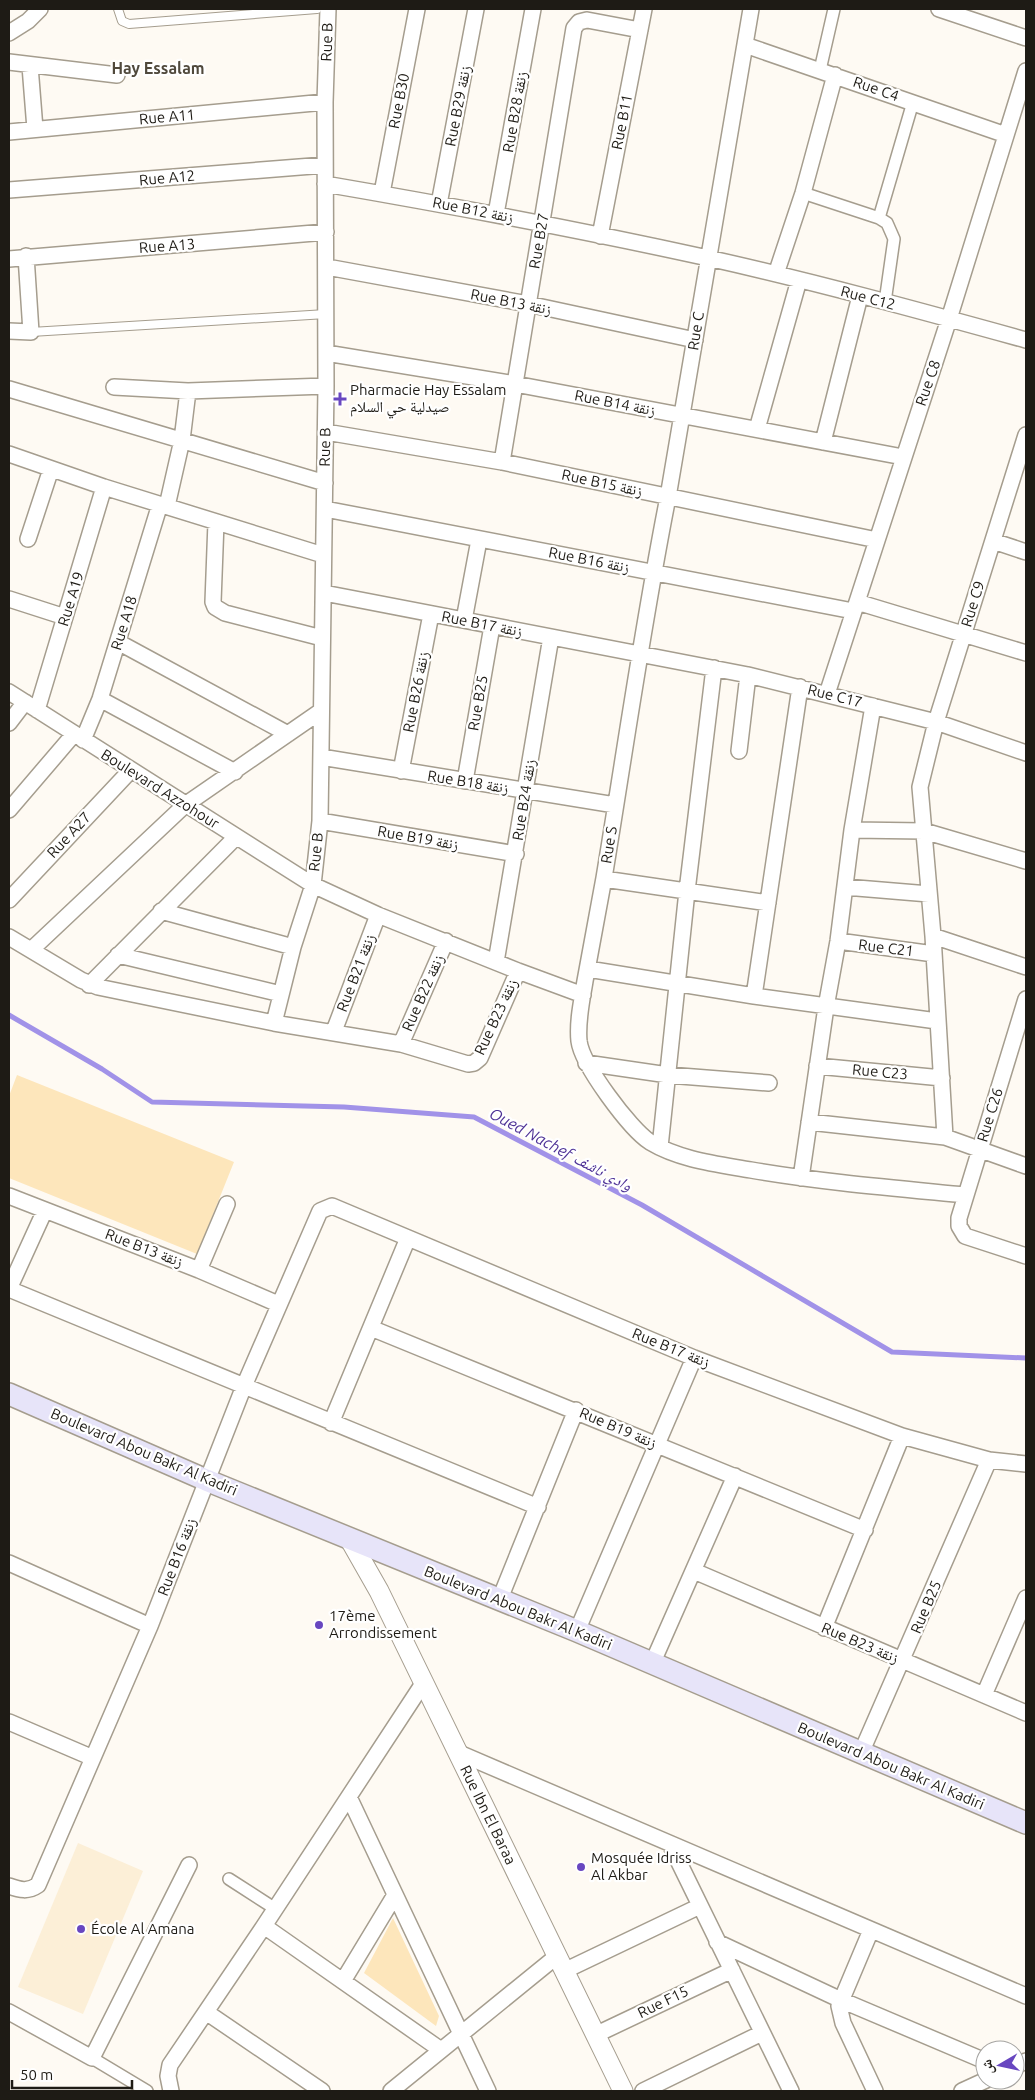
<svg xmlns="http://www.w3.org/2000/svg" width="1035" height="2100" font-family="Ubuntu,'Noto Naskh Arabic',sans-serif">
	<rect width="100%" height="100%" fill="#fefaf3"/>
	<!-- built -->
	<path fill="#fcefd7" d="M78,1843L143,1871L83,2014L18,1987Z"/>
	<!-- green -->
	<path fill="#fde6bb" d="M17,1075L234,1162L197,1254L9,1178V1096Z
		M393,1918L439,2016L436,2026L364,1973Z"/>
	<g fill="none" stroke-linecap="round" stroke-linejoin="round">
		<!-- stream -->
		<path stroke="#a192e8" stroke-width="5" d="M9,1015L102,1069L152,1102L344,1107L474,1117L642,1205L892,1352L1026,1358"/>
		<defs>
			<path id="service" d="M118,9L122,21L129,24L317,9
				M31,332L326,314"/>
			<path id="pedestrian" d="M820,70L834,9
				M803,193L879,218L887,223L894,239L885,302
				M879,218L913,102
				M229,1879L274,1908
				M92,2058L147,2091"/>
			<path id="minor" d="M751,9L668,497C643,623 625,751 604,878C598,912 591,947 585,981C582,1000 577,1021 579,1041C582,1065 630,1129 650,1142C680,1160 717,1164 751,1170C821,1182 893,1188 965,1195
				M939,9L1026,38
				M9,33L28,21L40,9
				M745,45L1006,135
				M9,62L117,75
				M30,66L35,129
				M9,132L325,102
				M325,184C453,206 581,230 708,258C815,282 921,311 1026,340
				M9,190L325,165
				M382,193L417,9
				M439,204L476,9
				M496,214L533,9
				M600,236L644,9
				M9,259L326,232
				M327,267L528,304L695,340
				M776,274L803,193L835,75
				M9,331L31,332L26,256
				M326,353L515,384L903,457
				M114,387L188,391L326,386
				M9,389L325,483
				M757,429L799,280
				M326,432L502,462L877,540
				M823,442L860,296
				M9,454L104,487L323,555
				M502,462L574,28L579,22L587,20L640,30
				M167,506L182,440L188,391
				M325,509L853,611
				M216,522L213,602L215,607L225,613L322,638
				M28,539L51,469
				M993,541L1026,552
				M324,593L748,675L936,722L1026,753
				M9,599L65,617
				M857,602L1026,653
				M464,620L479,540
				M118,642L288,734
				M9,692L313,885L378,915L518,971L583,995
				M827,694L949,319L1026,71
				M100,699L235,772
				M37,710L104,487
				M9,723L25,702
				M83,740L100,699L160,504
				M739,751L748,675
				M321,757L615,805
				M401,771L431,614
				M465,781L492,626
				M9,810L74,734
				M320,821L516,854
				M852,830L924,831L1026,861
				M604,879L768,903
				M845,887L929,894
				M9,900L130,771
				M161,911L293,947
				M933,936L1026,967
				M9,937L81,980L98,987L274,1023L401,1044L468,1064L474,1063L480,1058L518,971
				M838,941L934,954
				M31,950L185,805L321,711
				M118,955L281,994
				M496,962L551,637
				M588,969L754,996L937,1021
				M89,985L236,837
				M754,996L800,687
				M1026,999L959,1218V1226L965,1236L1026,1256
				M274,1023L293,947L313,885L320,821L326,386L325,102L328,9
				M334,1031L378,915
				M401,1044L446,941
				M586,1063L668,1075L769,1083
				M817,1066L942,1078
				M809,1122L945,1137L1026,1166
				M945,1137L933,936L920,787L936,722L1026,435
				M660,1147L687,891L714,668
				M801,1178L826,1007L838,941L852,830L873,706
				M9,1196L199,1270L278,1304
				M199,1270L227,1204
				M9,1289L538,1507
				M9,1289L45,1210
				M371,1328L865,1530
				M331,1423L408,1238
				M9,1563L150,1626
				M694,1571L1026,1713
				M499,1601L576,1410
				M824,1628L902,1436
				M577,1631L694,1358
				M652,1664L735,1476
				M984,1695L1026,1598
				M9,1722L93,1758
				M459,1753L1026,1996
				M861,1753L989,1460
				M349,1797L488,2091
				M670,1844L791,2091
				M9,1886C20,1890 28,1892 38,1885L150,1626L244,1386L320,1211L332,1206L694,1358L902,1436L989,1460L1026,1464
				M264,1926L441,2050
				M871,1930L839,2006L843,2023L875,2091
				M717,1942L841,2000L985,2061
				M564,1971L700,1906
				M343,1981L395,1895
				M9,2012L92,2058L189,1865
				M206,2012L322,2091
				M595,2035L732,1970
				M1015,2066L1026,2061
				M171,2091L168,2076L170,2065L264,1926L424,1682
				M391,2091L557,1956
				M643,2091L762,2033
				M962,2091L986,2080"/>
			<path id="tertiary" d="M350,1540L379,1591L623,2091"/>
			<path id="secondary" d="M9,1394L206,1480L577,1631L1026,1823"/>
		</defs>
		<!-- service casing -->
		<use href="#service" stroke="#a59d8e" stroke-width="10"/>
		<!-- pedestrian casing -->
		<use href="#pedestrian" stroke="#a59d8e" stroke-width="14"/>
		<!-- minor casing -->
		<use href="#minor" stroke="#a59d8e" stroke-width="18"/>
		<!-- tertiary casing -->
		<use href="#tertiary" stroke="#a59d8e" stroke-width="21"/>
		<!-- secondary casing -->
		<use href="#secondary" stroke="#a59d8e" stroke-width="24"/>
		<!-- service -->
		<use href="#service" stroke="#fff" stroke-width="8"/>
		<!-- pedestrian -->
		<use href="#pedestrian" stroke="#fff" stroke-width="11"/>
		<!-- minor -->
		<use href="#minor" stroke="#fff" stroke-width="15"/>
		<!-- tertiary -->
		<use href="#tertiary" stroke="#fff" stroke-width="19"/>
		<!-- secondary -->
		<use href="#secondary" stroke="#e7e4f9" stroke-width="21"/>
	</g>
	<!-- markers -->
	<g fill="#6847c0" stroke="#fff" stroke-width="2">
		<path d="M337.5 391.5h5v5h5v5h-5v5h-5v-5h-5v-5h5z"/>
		<circle cx="319" cy="1625" r="5"/>
		<circle cx="581" cy="1867" r="5"/>
		<circle cx="81" cy="1929" r="5"/>
	</g>
	<g text-anchor="middle" stroke-width="4.5" stroke-linejoin="round" paint-order="stroke">
		<!-- street labels -->
		<g font-size="15" fill="#1e1b15" stroke="#fff">
			<text transform="translate(327 42) rotate(-88)" y="5">Rue B</text>
			<text transform="translate(876 89) rotate(19)" y="5">Rue C4</text>
			<text transform="translate(399 101) rotate(-79)" y="5">Rue B30</text>
			<text transform="translate(458 106) rotate(-79)" y="5">Rue B29 زنقة</text>
			<text transform="translate(515 112) rotate(-80)" y="5">Rue B28 زنقة</text>
			<text transform="translate(167 117) rotate(-5)" y="5">Rue A11</text>
			<text transform="translate(622 122) rotate(-79)" y="5">Rue B11</text>
			<text transform="translate(167 178) rotate(-5)" y="5">Rue A12</text>
			<text transform="translate(473 210) rotate(11)" y="5">Rue B12 زنقة</text>
			<text transform="translate(539 241) rotate(-80)" y="5">Rue B27</text>
			<text transform="translate(167 246) rotate(-4)" y="5">Rue A13</text>
			<text transform="translate(868 298) rotate(15)" y="5">Rue C12</text>
			<text transform="translate(511 302) rotate(11)" y="5">Rue B13 زنقة</text>
			<text transform="translate(696 331) rotate(-81)" y="5">Rue C</text>
			<text transform="translate(928 383) rotate(-71)" y="5">Rue C8</text>
			<text transform="translate(615 403) rotate(11)" y="5">Rue B14 زنقة</text>
			<text transform="translate(325 447) rotate(-89)" y="5">Rue B</text>
			<text transform="translate(602 483) rotate(12)" y="5">Rue B15 زنقة</text>
			<text transform="translate(589 560) rotate(11)" y="5">Rue B16 زنقة</text>
			<text transform="translate(71 599) rotate(-73)" y="5">Rue A19</text>
			<text transform="translate(973 604) rotate(-73)" y="5">Rue C9</text>
			<text transform="translate(124 623) rotate(-73)" y="5">Rue A18</text>
			<text transform="translate(482 624) rotate(11)" y="5">Rue B17 زنقة</text>
			<text transform="translate(416 692) rotate(-79)" y="5">Rue B26 زنقة</text>
			<text transform="translate(835 696) rotate(14)" y="5">Rue C17</text>
			<text transform="translate(478 703) rotate(-80)" y="5">Rue B25</text>
			<text transform="translate(468 782) rotate(9)" y="5">Rue B18 زنقة</text>
			<text transform="translate(160 789) rotate(32)" y="5">Boulevard Azzohour</text>
			<text transform="translate(524 800) rotate(-81)" y="5">Rue B24 زنقة</text>
			<text transform="translate(69 835) rotate(-47)" y="5">Rue A27</text>
			<text transform="translate(418 838) rotate(10)" y="5">Rue B19 زنقة</text>
			<text transform="translate(609 845) rotate(-81)" y="5">Rue S</text>
			<text transform="translate(316 852) rotate(-84)" y="5">Rue B</text>
			<text transform="translate(886 948) rotate(7)" y="5">Rue C21</text>
			<text transform="translate(356 973) rotate(-69)" y="5">Rue B21 زنقة</text>
			<text transform="translate(423 993) rotate(-66)" y="5">Rue B22 زنقة</text>
			<text transform="translate(496 1017) rotate(-65)" y="5">Rue B23 زنقة</text>
			<text transform="translate(880 1072) rotate(5)" y="5">Rue C23</text>
			<text transform="translate(990 1115) rotate(-73)" y="5">Rue C26</text>
			<text transform="translate(144 1248) rotate(21)" y="5">Rue B13 زنقة</text>
			<text transform="translate(671 1348) rotate(22)" y="5">Rue B17 زنقة</text>
			<text transform="translate(618 1428) rotate(23)" y="5">Rue B19 زنقة</text>
			<text transform="translate(144 1452) rotate(23)" y="5">Boulevard Abou Bakr Al Kadiri</text>
			<text transform="translate(177 1557) rotate(-69)" y="5">Rue B16 زنقة</text>
			<text transform="translate(926 1607) rotate(-67)" y="5">Rue B25</text>
			<text transform="translate(518 1608) rotate(22)" y="5">Boulevard Abou Bakr Al Kadiri</text>
			<text transform="translate(860 1643) rotate(23)" y="5">Rue B23 زنقة</text>
			<text transform="translate(891 1766) rotate(23)" y="5">Boulevard Abou Bakr Al Kadiri</text>
			<text transform="translate(488 1815) rotate(64)" y="5">Rue Ibn El Baraa</text>
			<text transform="translate(663 2002) rotate(-26)" y="5">Rue F15</text>
		</g>
		<!-- poi labels -->
		<g font-size="15" fill="#1e1b15" stroke="#fff" text-anchor="start">
			<text x="350" y="395">Pharmacie Hay Essalam<tspan x="350" dy="17">صيدلية حي السلام</tspan></text>
			<text x="329" y="1621">17ème<tspan x="329" dy="17">Arrondissement</tspan></text>
			<text x="591" y="1863">Mosquée Idriss<tspan x="591" dy="17">Al Akbar</tspan></text>
			<text x="91" y="1934">École Al Amana</text>
		</g>
		<!-- neighbourhood labels -->
		<g font-size="16" font-weight="bold" fill="#50493c" stroke="#fff">
			<text x="158" y="74">Hay Essalam</text>
		</g>
		<!-- water labels -->
		<g font-size="16" font-style="italic" fill="#4e3296" stroke="#fff">
			<text transform="translate(561 1149) rotate(28)" y="6">Oued Nachef وادي ناشف</text>
		</g>
	</g>
	<!-- border -->
	<rect width="1035" height="2100" fill="none" stroke="#1e1b15" stroke-width="20"/>
	<!-- north arrow -->
	<g transform="translate(1000 2065) rotate(261)"><circle r="24" fill="#ffffff" stroke="#a5a4a1"/>
	<path d="M0-4L9 19L0 12L-9 19Z" fill="#6847c0"/>
	<text y="-8" font-size="14" font-weight="bold" text-anchor="middle" fill="#1e1b15">ش</text>
	</g>
	<!-- scale -->
	<path d="M12 2080v8h120v-8" fill="none" stroke="#1e1b15" stroke-width="2.5"/>
	<text x="20" y="2080" font-size="15" fill="#1e1b15" stroke="#ffffff" stroke-width="4" paint-order="stroke">50 m</text>
</svg>
